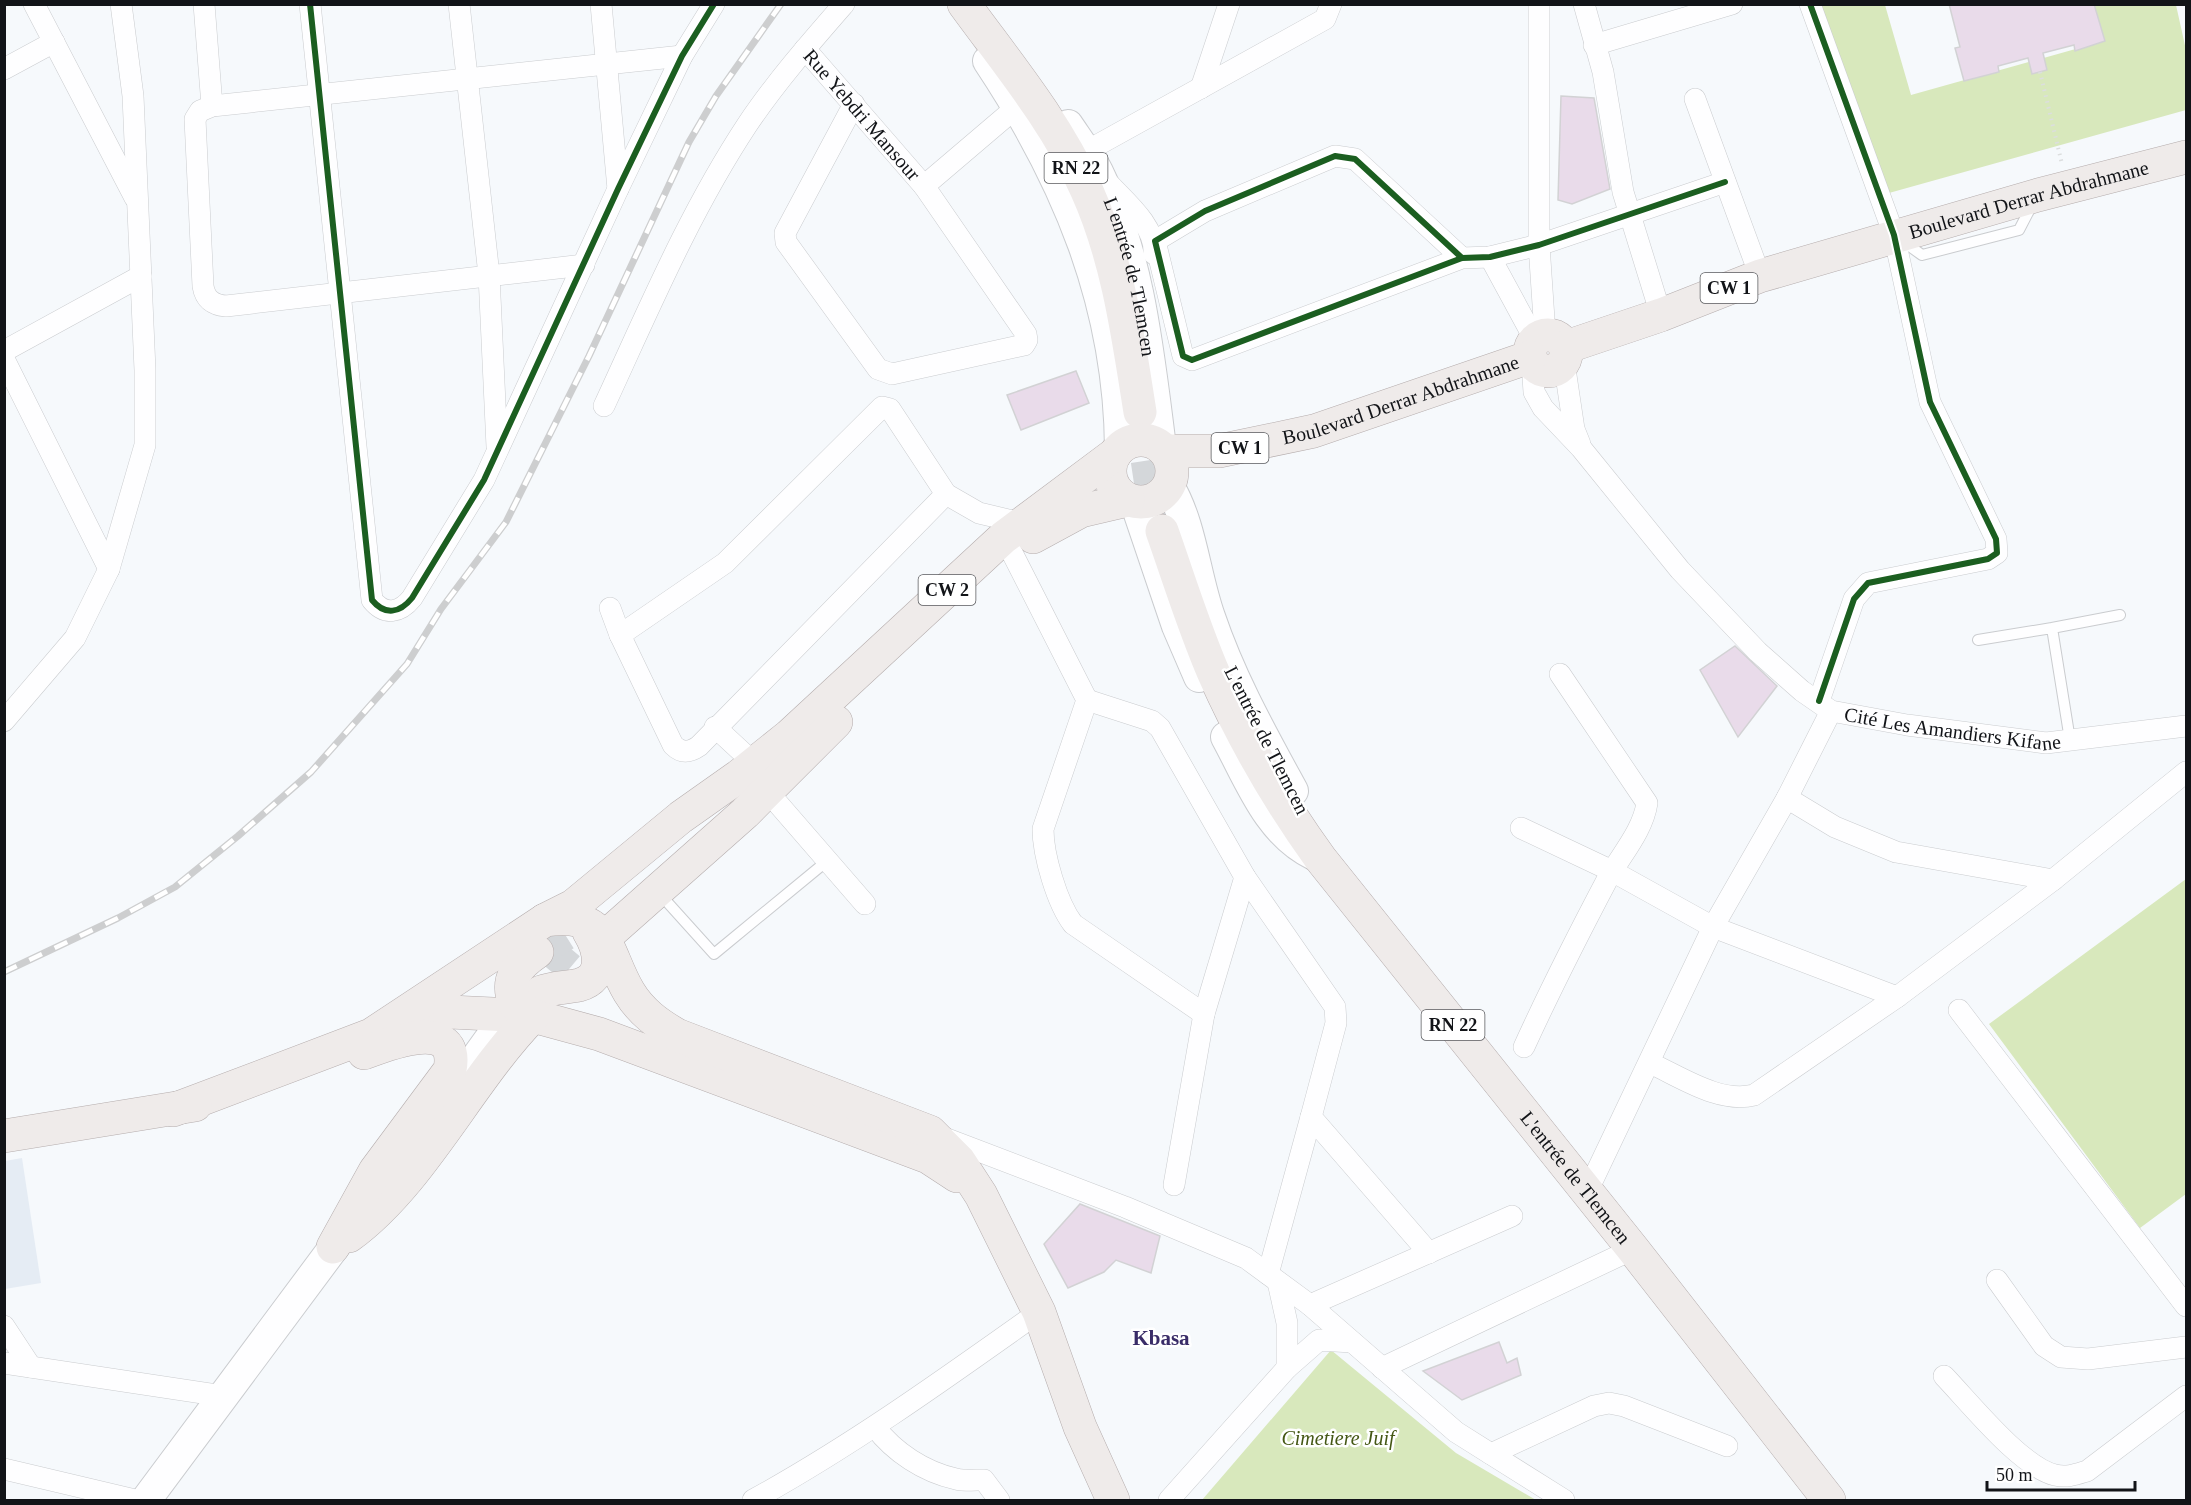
<svg xmlns="http://www.w3.org/2000/svg" width="2191" height="1505" font-family="'Times New Roman',serif">
	<rect width="100%" height="100%" fill="#f6f9fc"/>
	<!-- built -->
	<path fill="#e5ecf4" d="M22,1158L41,1283L5,1289V1161Z"/>
	<!-- green -->
	<path fill="#d8e8bc" d="M1819,5H1885L1911,95L2104,41L2094,5H2176L2186,50V110L1889,193Z
		M2186,879V1194L2140,1228L1989,1024Z
		M1331,1350L1456,1453L1536,1500H1202Z"/>
	<!-- building -->
	<path fill="#e9dbea" stroke="#d2d2d4" stroke-width="1.5" d="M1949,4H2094L2105,41L2075,51L2074,45L2043,53L2047,70L2032,74L2028,58L1998,66L1999,72L1964,81L1955,48L1960,47Z
		M1561,96L1594,98L1610,189L1572,204L1558,200Z
		M1076,371L1089,403L1021,430L1007,395Z
		M1735,646L1777,686L1738,737L1700,670Z
		M1080,1204L1160,1236L1151,1273L1116,1260L1104,1272L1068,1288L1044,1244Z
		M1499,1342L1507,1363L1517,1358L1521,1375L1462,1400L1423,1371Z"/>
	<g fill="none" stroke-linecap="round" stroke-linejoin="round">
		<!-- secondary-tunnel -->
		<path stroke="#d4d7da" stroke-width="30" stroke-dasharray="30 15" stroke-linecap="butt" d="M520,1004L595,915"/>
		<!-- primary-tunnel -->
		<path stroke="#d4d7da" stroke-width="33" stroke-dasharray="33 16" stroke-linecap="butt" d="M1140,412L1150,479L1162,531
			M537,952L595,915"/>
		<defs>
			<path id="lane" d="M1901,240L1922,255L2019,230L2033,203
				M2052,628L2120,615
				M1978,640L2052,628L2070,740
				M659,893L714,954L827,861"/>
			<g id="street">
				<path d="M34,4L135,198"/>
				<path d="M204,4L212,106"/>
				<path d="M310,4L372,600C385,616 400,613 412,598L484,480L618,189L682,56L714,4"/>
				<path d="M459,4L489,275L497,447"/>
				<path d="M601,4L618,189"/>
				<path d="M1539,4V245L1545,334"/>
				<path d="M1584,4L1603,72L1623,192L1661,315"/>
				<path d="M1810,4L1894,235L1930,402L1996,539L1997,553L1988,559L1868,583L1854,599L1819,701"/>
				<path d="M1594,45L1732,4"/>
				<path id="s1" d="M805,49L924,186L1018,106"/>
				<path d="M4,69L54,42"/>
				<path d="M1201,88L1229,4"/>
				<path d="M1695,99L1760,276"/>
				<path d="M854,104L785,233L786,242L878,369L892,374L1024,345L1027,340L1026,334L924,186"/>
				<path d="M1085,152L1325,19L1331,4"/>
				<path d="M1109,184C1127,203 1156,227 1154,254"/>
				<path d="M1490,257L1535,340"/>
				<path d="M1462,258L1355,159L1335,156L1205,211L1155,241L1183,356L1192,360L1462,258L1490,257L1539,245L1725,182"/>
				<path d="M584,265L226,306C213,305 205,299 203,286L195,119L200,111L212,106L682,56"/>
				<path d="M4,351L141,276"/>
				<path d="M4,359L109,569"/>
				<path id="s2" d="M1532,362L1534,392L1543,408L1581,448L1680,570L1758,652L1802,691L1831,711L1907,725L2046,743L2186,726"/>
				<path d="M1564,362L1574,429L1580,444"/>
				<path d="M604,406C648,311 689,213 747,125C775,83 810,43 844,4"/>
				<path d="M1004,537L1087,700L1043,829C1043,855 1057,903 1073,924L1204,1014"/>
				<path d="M610,608L620,635L673,745C681,753 689,753 699,746L946,494"/>
				<path d="M620,635L725,563L882,407L890,409L946,494L979,513L1021,523"/>
				<path d="M1087,700L1152,721L1160,728L1245,877L1335,1007L1336,1023L1311,1117L1429,1253"/>
				<path d="M4,721L75,638L109,569L145,445V370L133,96L121,4"/>
				<path d="M715,727L755,764"/>
				<path d="M767,791L865,904"/>
				<path d="M1787,798L1835,827L1896,852L2053,880"/>
				<path d="M1521,828L1612,871L1713,927L1897,997"/>
				<path d="M1959,1010L2186,1306"/>
				<path d="M1524,1047C1550,990 1578,935 1607,880C1620,856 1643,831 1647,803L1560,674"/>
				<path d="M1650,1063C1681,1077 1720,1104 1754,1095L1897,997L2053,880L2186,772"/>
				<path d="M942,1137L1125,1207L1246,1258L1310,1305L1456,1432L1564,1500"/>
				<path d="M1174,1185L1204,1014L1245,877"/>
				<path d="M1587,1192L1713,927L1787,798L1831,711"/>
				<path d="M1268,1274L1311,1117"/>
				<path d="M1997,1280L2044,1346L2061,1357L2088,1359L2186,1347"/>
				<path d="M1278,1282L1287,1323V1368"/>
				<path d="M1310,1305L1512,1216"/>
				<path d="M4,1326L31,1367"/>
				<path d="M4,1363L223,1396"/>
				<path d="M1382,1368L1633,1249"/>
				<path d="M1944,1376C1970,1403 2021,1467 2055,1475C2067,1478 2077,1474 2087,1471L2186,1396"/>
				<path d="M875,1427C894,1452 924,1472 956,1479C964,1481 975,1480 984,1480L999,1500"/>
				<path d="M1491,1454L1594,1406L1609,1403L1624,1406L1727,1446"/>
				<path d="M4,1469L135,1500"/>
				<path d="M753,1500C853,1445 946,1378 1039,1312"/>
				<path d="M1169,1500L1287,1368L1319,1340L1352,1342"/>
			</g>
			<g id="secondary">
				<path d="M988,61C1067,180 1119,304 1120,449"/>
				<path id="s3" d="M1068,125C1078,140 1090,156 1098,172C1140,256 1149,354 1161,447"/>
				<path d="M1169,486C1192,525 1195,575 1210,617C1231,679 1262,734 1293,791"/>
				<path d="M1135,502L1177,626L1199,677"/>
				<path d="M1226,737C1249,779 1268,833 1314,855"/>
				<path d="M442,1105L496,1030"/>
				<path d="M146,1500L349,1227"/>
			</g>
			<g id="primary">
				<path d="M964,4C1007,63 1057,123 1087,191C1118,260 1128,337 1140,412"/>
				<circle cx="1548" cy="353" r="18"/>
				<path id="s4" d="M1566,347L1661,315L1760,276L2038,195L2186,157"/>
				<circle cx="1141" cy="471" r="31"/>
				<path id="s5" d="M1165,451H1219L1314,431L1530,357"/>
				<path id="s6" d="M1162,531C1179,579 1194,628 1214,674C1243,739 1278,800 1320,858L1633,1249L1829,1500"/>
				<path d="M1033,537L1081,511L1128,500"/>
				<path d="M545,920L573,906L681,817L739,776L789,736L1004,537L1115,454"/>
				<path d="M605,937L745,813L836,722"/>
				<path d="M541,992C554,987 566,988 579,985C606,978 600,950 589,932"/>
				<path d="M404,1016L450,1012L533,1016L599,1034L928,1157L957,1176"/>
				<path d="M173,1110L371,1035L545,920C611,911 604,950 629,992C641,1012 658,1024 677,1035L930,1132L959,1161L981,1195L1039,1312L1080,1427L1113,1500"/>
				<path d="M4,1136L195,1105"/>
				<path d="M349,1236C422,1183 469,1081 533,1016L515,1004C505,979 517,966 537,952"/>
				<path d="M333,1247L375,1171L450,1070C460,1016 390,1043 364,1053"/>
			</g>
		</defs>
		<!-- lane casing -->
		<use href="#lane" stroke="#cacccf" stroke-width="12"/>
		<!-- street casing -->
		<use href="#street" stroke="#cacccf" stroke-width="22"/>
		<!-- secondary casing -->
		<use href="#secondary" stroke="#cacccf" stroke-width="32"/>
		<!-- primary casing -->
		<use href="#primary" stroke="#b5adad" stroke-width="34"/>
		<!-- path -->
		<path stroke="#dcdedf" stroke-width="4" stroke-dasharray="1.5 4.5" stroke-linecap="butt" d="M2040,72L2062,164"/>
		<!-- lane -->
		<use href="#lane" stroke="#fefeff" stroke-width="10"/>
		<!-- street -->
		<use href="#street" stroke="#fefeff" stroke-width="21"/>
		<!-- secondary -->
		<use href="#secondary" stroke="#fefeff" stroke-width="30"/>
		<!-- primary -->
		<use href="#primary" stroke="#efebea" stroke-width="33"/>
		<defs>
			<path id="rail" d="M4,972L118,918L175,887L238,836L311,772L407,664L441,609L506,522L589,356L689,142L716,96L781,4"/>
		</defs>
		<!-- rail casing -->
		<use href="#rail" stroke="#cdcecf" stroke-width="7"/>
		<!-- rail -->
		<use href="#rail" stroke="#fff" stroke-width="4.5" stroke-dasharray="14" stroke-linecap="butt"/>
		<defs>
			<path id="cycleway" d="M310,4L372,600C385,616 400,613 412,598L484,480L618,189L682,56L714,4
				M1810,4L1894,235L1930,402L1996,539L1997,553L1988,559L1868,583L1854,599L1819,701
				M1462,258L1355,159L1335,156L1205,211L1155,241L1183,356L1192,360L1462,258L1490,257L1539,245L1725,182"/>
		</defs>
		<!-- cycleway casing -->
		<use href="#cycleway" stroke="#fff" stroke-width="10"/>
		<!-- cycleway -->
		<use href="#cycleway" stroke="#1b5e20" stroke-width="6"/>
	</g>
	<g text-anchor="middle" stroke-width="5" stroke-linejoin="round" paint-order="stroke">
		<!-- shield labels -->
		<g fill="#fff" stroke="#595a5d" stroke-width="1.5">
			<rect x="1044.5" y="153" width="63" height="30" rx="4.5"/>
			<rect x="1700.5" y="273" width="57" height="30" rx="4.5"/>
			<rect x="1211.5" y="433" width="57" height="30" rx="4.5"/>
			<rect x="918.5" y="575" width="57" height="30" rx="4.5"/>
			<rect x="1421.5" y="1010" width="63" height="30" rx="4.5"/>
		</g>
		<g font-size="18" font-weight="bold" fill="#121418">
			<text x="1076" y="174">RN 22</text>
			<text x="1729" y="294">CW 1</text>
			<text x="1240" y="454">CW 1</text>
			<text x="947" y="596">CW 2</text>
			<text x="1453" y="1031">RN 22</text>
		</g>
		<!-- street labels -->
		<g font-size="20" fill="#121418" stroke="#fff">
			<text dy="7" stroke="none"><textPath href="#s1" startOffset="87">Rue Yebdri Mansour</textPath></text>
			<text dy="7" stroke="none"><textPath href="#s4" startOffset="486">Boulevard Derrar Abdrahmane</textPath></text>
			<text dy="7" stroke="none"><textPath href="#s3" startOffset="166">L'entrée de Tlemcen</textPath></text>
			<text dy="7" stroke="none"><textPath href="#s5" startOffset="243">Boulevard Derrar Abdrahmane</textPath></text>
			<text dy="7" stroke="none"><textPath href="#s2" startOffset="591">Cité Les Amandiers Kifane</textPath></text>
			<text transform="translate(1267 740) rotate(63)" y="7">L'entrée de Tlemcen</text>
			<text dy="7" stroke="none"><textPath href="#s6" startOffset="774">L'entrée de Tlemcen</textPath></text>
		</g>
		<!-- park labels -->
		<g font-size="20" font-style="italic" fill="#445714" stroke="#fff">
			<text x="1338" y="1445">Cimetiere Juif</text>
		</g>
		<!-- neighbourhood labels -->
		<g font-size="21" font-weight="bold" fill="#392c68" stroke="#fff">
			<text x="1161" y="1345">Kbasa</text>
		</g>
	</g>
	<!-- border -->
	<rect width="2191" height="1505" fill="none" stroke="#121418" stroke-width="12"/>
	<!-- scale -->
	<path d="M1987 1481v9h148v-9" fill="none" stroke="#121418" stroke-width="3"/>
	<text x="1996" y="1481" font-size="18" fill="#121418" stroke="#ffffff" stroke-width="4.5" paint-order="stroke">50 m</text>
</svg>
